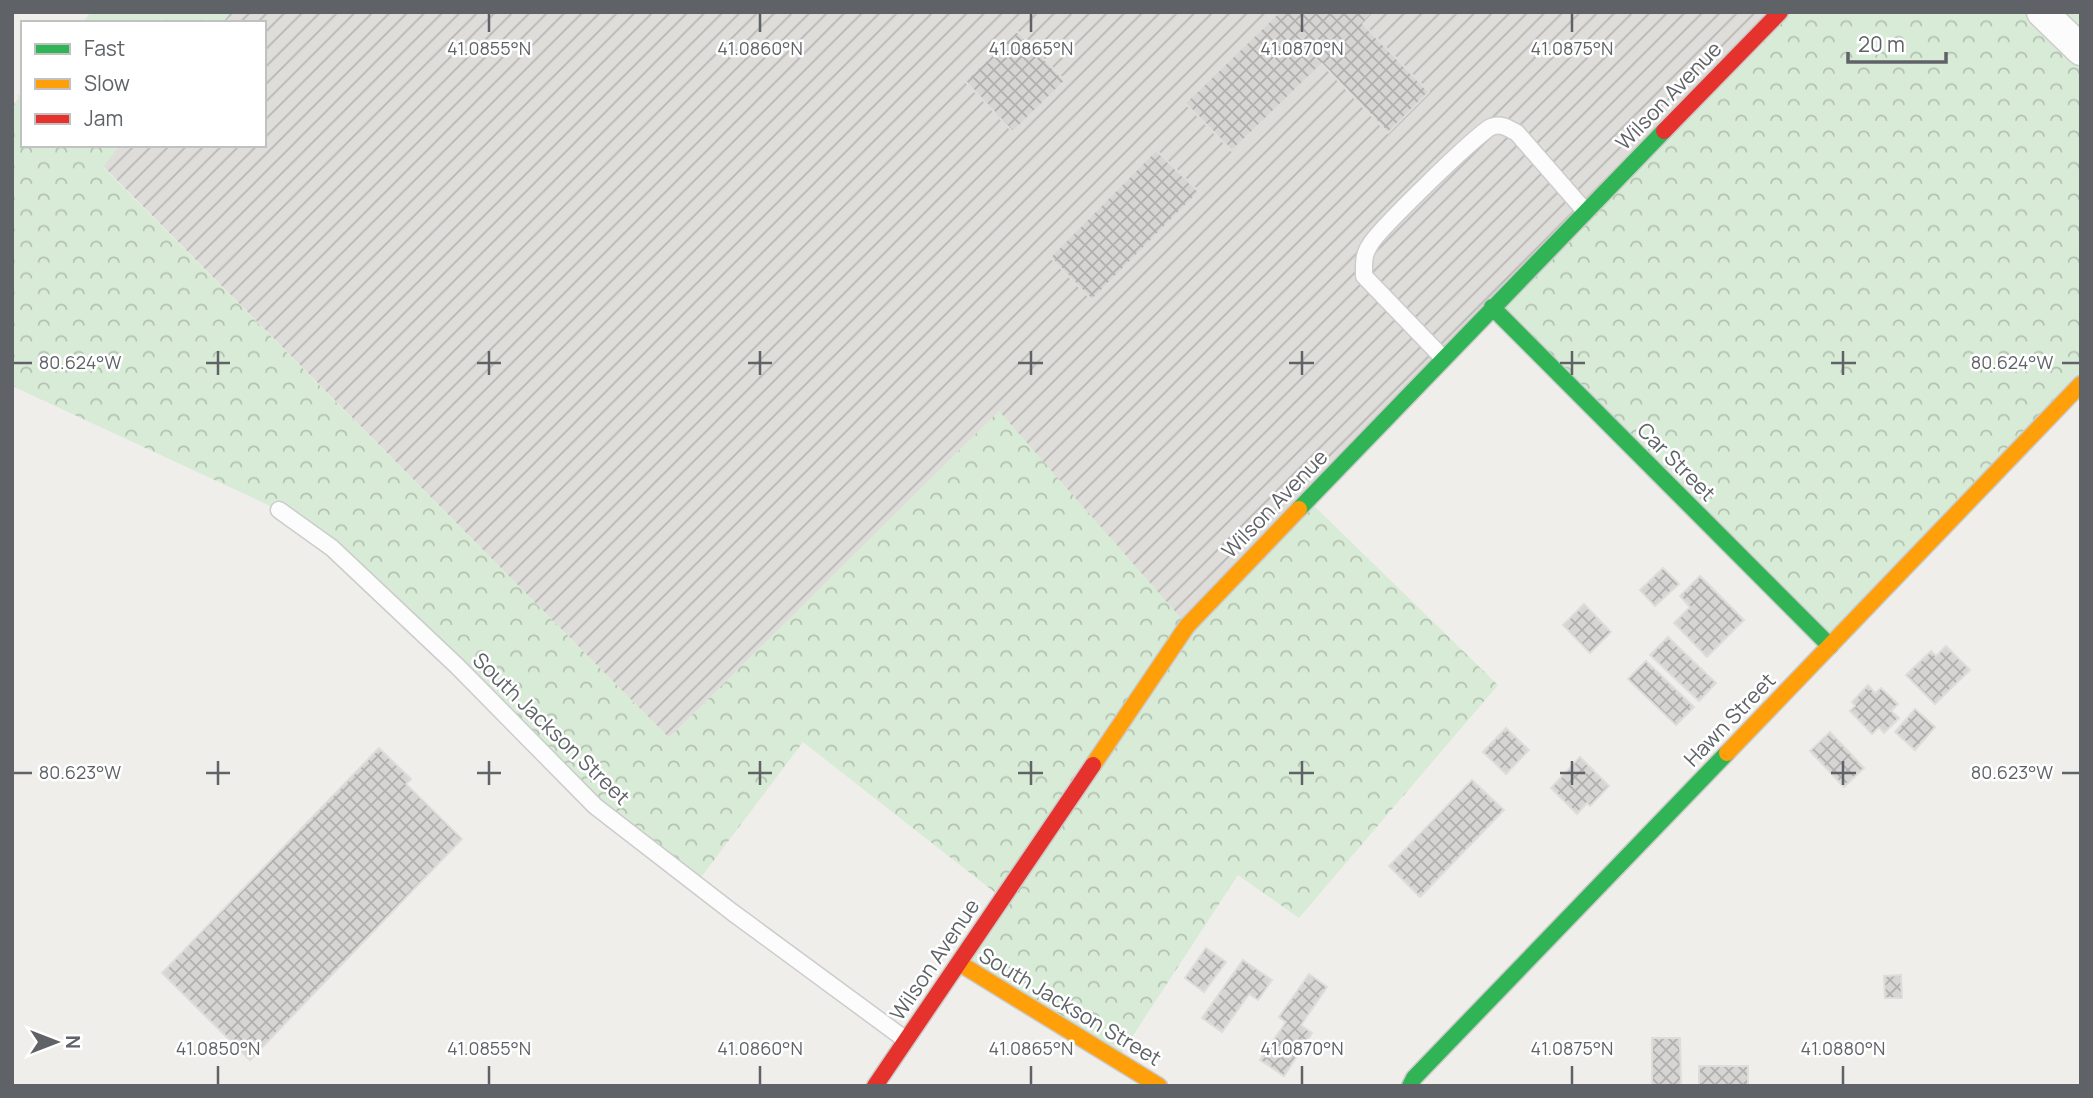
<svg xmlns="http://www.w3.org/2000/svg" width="2093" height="1098" font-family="Manrope,sans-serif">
	<defs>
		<pattern id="industrial-furrows" width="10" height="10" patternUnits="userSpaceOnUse" patternTransform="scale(1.75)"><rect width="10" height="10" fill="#dfddda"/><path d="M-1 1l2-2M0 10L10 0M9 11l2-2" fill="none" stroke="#b8b7b5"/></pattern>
		<pattern id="forest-crowns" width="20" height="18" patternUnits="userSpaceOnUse" patternTransform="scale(1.75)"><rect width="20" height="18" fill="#d8ebd6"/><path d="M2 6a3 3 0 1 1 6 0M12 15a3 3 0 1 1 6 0" fill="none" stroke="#b2c2b1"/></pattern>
		<pattern id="building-cross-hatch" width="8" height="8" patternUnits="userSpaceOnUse" patternTransform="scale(1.75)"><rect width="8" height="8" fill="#d6d5d3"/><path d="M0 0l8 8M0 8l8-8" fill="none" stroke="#b1b0af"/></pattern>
	</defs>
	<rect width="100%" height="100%" fill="#efeeea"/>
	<!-- industrial -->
	<path fill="url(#industrial-furrows)" d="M231,12H1780L1187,626L999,412L669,738L103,166L120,145H264V23H222Z"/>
	<!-- forest -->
	<path fill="url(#forest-crowns)" d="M91,12H231L222,23H82Z
		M1780,12H2081V384L1830,646L1492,307Z
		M23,93V145H120L103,167L669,738L999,411L1187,625L1308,500L1498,685L1299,918L1238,875L1117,1060L959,963L1002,898L803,742L696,884L595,806L457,666L279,510L12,386V106Z"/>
	<!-- building -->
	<path fill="url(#building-cross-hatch)" stroke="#deddd9" stroke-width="2" d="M1279,12H1375L1363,24L1429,92L1388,133L1322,64L1232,151L1185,103Z
		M1017,31L1065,81L1013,132L965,81Z
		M1156,150L1199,192L1092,300L1050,257Z
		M1663,568L1679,584L1655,606L1640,590Z
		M1700,576L1744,620L1707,657L1674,623L1690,607L1680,596Z
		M1584,604L1611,632L1590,653L1563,625Z
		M1668,637L1716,683L1699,701L1650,655Z
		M1946,646L1970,670L1935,704L1906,675L1931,651L1936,656Z
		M1646,661L1694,707L1676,725L1628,679Z
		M1868,685L1875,693L1881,688L1898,704L1891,711L1899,718L1884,733L1879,727L1872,734L1850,711L1855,706L1852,702Z
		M1915,709L1935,727L1915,750L1895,732Z
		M1506,728L1529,750L1506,774L1483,752Z
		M1830,732L1864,768L1844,787L1810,751Z
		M379,748L411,779L406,784L462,839L250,1060L162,973Z
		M1580,757L1609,786L1590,806L1587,803L1577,814L1551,788Z
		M1472,780L1504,810L1420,897L1389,866Z
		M1206,948L1226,962L1204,992L1185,978Z
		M1243,960L1272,980L1258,1000L1249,994L1222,1032L1202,1018Z
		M1309,974L1327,987L1301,1025L1312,1033L1284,1076L1260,1060L1286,1022L1279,1017Z
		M1901,975L1902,998H1885L1884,976Z
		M1652,1038H1680L1681,1086H1652Z
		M1699,1066H1748V1086H1699Z"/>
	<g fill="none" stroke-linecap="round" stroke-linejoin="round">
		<defs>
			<path id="lane" d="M1443,358L1364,276C1364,264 1363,255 1370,245C1377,231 1479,132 1491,127C1501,123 1508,128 1517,133L1585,211
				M279,510L332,548L457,666L595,806L732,912L906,1040"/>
			<path id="street" d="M2042,12L2081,50"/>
			<path id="fast" d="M1492,307L1830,646
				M1299,509L1664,131
				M1410,1086L1414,1078L1727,753"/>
			<path id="slow" d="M1727,753L2081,384
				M1093,765L1187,626L1299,509
				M959,963L1159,1086"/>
			<path id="jam" d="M1664,131L1780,12
				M875,1086L1093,765"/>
		</defs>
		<!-- lane casing -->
		<use href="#lane" stroke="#cbcccc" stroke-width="19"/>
		<!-- street casing -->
		<use href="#street" stroke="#cbcccc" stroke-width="33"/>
		<!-- fast casing -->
		<use href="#fast" stroke="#cacacb" stroke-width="19"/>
		<!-- slow casing -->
		<use href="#slow" stroke="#cacacb" stroke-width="19"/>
		<!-- jam casing -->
		<use href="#jam" stroke="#cacacb" stroke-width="19"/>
		<!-- lane -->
		<use href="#lane" stroke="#fdfcfc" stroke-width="16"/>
		<!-- street -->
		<use href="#street" stroke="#fdfcfc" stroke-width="30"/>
		<!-- fast -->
		<use href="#fast" stroke="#30b455" stroke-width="16"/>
		<!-- slow -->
		<use href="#slow" stroke="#ff9f0a" stroke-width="16"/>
		<!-- jam -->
		<use href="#jam" stroke="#e5322d" stroke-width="16"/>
		<!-- rail -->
		<path stroke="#e4e4e4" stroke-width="5" stroke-dasharray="2 9" stroke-linecap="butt" d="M82,23L91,12
			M12,106L23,93"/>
	</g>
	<!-- ticks -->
	<path fill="none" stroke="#5f6368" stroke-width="2.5" d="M489,14V32M760,14V32M1031,14V32M1302,14V32M1572,14V32M218,351V375M489,351V375M760,351V375M1031,351V375M1302,351V375M1572,351V375M1843,351V375M14,363H32M206,363H230M477,363H501M748,363H772M1018,363H1043M1289,363H1314M1560,363H1585M1831,363H1856M2062,363H2079M218,761V785M489,761V785M760,761V785M1031,761V785M1302,761V785M1572,761V785M1843,761V785M14,773H32M206,773H230M477,773H501M748,773H772M1018,773H1043M1289,773H1314M1560,773H1585M1831,773H1856M2062,773H2079M218,1066V1084M489,1066V1084M760,1066V1084M1031,1066V1084M1302,1066V1084M1572,1066V1084M1843,1066V1084"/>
	<g text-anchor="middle" stroke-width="5" stroke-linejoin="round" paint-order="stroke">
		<!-- street labels -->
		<g font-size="21" fill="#5f6368" stroke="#fff">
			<text transform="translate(1669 96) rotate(-46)" y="7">Wilson Avenue</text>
			<text transform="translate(1676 462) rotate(45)" y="7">Car Street</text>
			<text transform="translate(1275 504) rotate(-46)" y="7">Wilson Avenue</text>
			<text transform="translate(1730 720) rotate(-46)" y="7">Hawn Street</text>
			<text transform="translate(551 729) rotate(44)" y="7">South Jackson Street</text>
			<text transform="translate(935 960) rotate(-56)" y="7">Wilson Avenue</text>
			<text transform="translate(1070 1007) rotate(31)" y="7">South Jackson Street</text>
		</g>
	</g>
	<g font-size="18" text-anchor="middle" fill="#5f6368" stroke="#fff" stroke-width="5" stroke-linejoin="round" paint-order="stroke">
		<text x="489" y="55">41.0855°N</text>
		<text x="760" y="55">41.0860°N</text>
		<text x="1031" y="55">41.0865°N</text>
		<text x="1302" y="55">41.0870°N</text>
		<text x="1572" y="55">41.0875°N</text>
		<text x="2012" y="369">80.624°W</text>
		<text x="80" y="369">80.624°W</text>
		<text x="2012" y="779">80.623°W</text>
		<text x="80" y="779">80.623°W</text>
		<text x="218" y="1055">41.0850°N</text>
		<text x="489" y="1055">41.0855°N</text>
		<text x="760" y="1055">41.0860°N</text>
		<text x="1031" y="1055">41.0865°N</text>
		<text x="1302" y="1055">41.0870°N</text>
		<text x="1572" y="1055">41.0875°N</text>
		<text x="1843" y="1055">41.0880°N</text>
	</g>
	<!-- border -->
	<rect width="2093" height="1098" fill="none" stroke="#5f6368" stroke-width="28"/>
	<!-- legend -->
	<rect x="21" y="21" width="245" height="126" fill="#ffffff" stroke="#bfc1c3" stroke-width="2"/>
	<rect x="35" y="44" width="35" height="10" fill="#30b455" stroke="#bfc1c3" stroke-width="2"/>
	<text x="84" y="56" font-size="21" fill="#5f6368">Fast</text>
	<rect x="35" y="79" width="35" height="10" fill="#ff9f0a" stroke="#bfc1c3" stroke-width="2"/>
	<text x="84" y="91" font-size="21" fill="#5f6368">Slow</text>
	<rect x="35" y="114" width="35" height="10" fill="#e5322d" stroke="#bfc1c3" stroke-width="2"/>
	<text x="84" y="126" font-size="21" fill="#5f6368">Jam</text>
	<!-- north arrow -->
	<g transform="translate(56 1042) rotate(90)" stroke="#ffffff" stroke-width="5" paint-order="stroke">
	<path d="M0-5L12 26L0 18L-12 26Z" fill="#5f6368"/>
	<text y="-10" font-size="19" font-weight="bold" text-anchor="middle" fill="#5f6368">N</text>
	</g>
	<!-- scale -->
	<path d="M1848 52v10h98v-10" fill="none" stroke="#5f6368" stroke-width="3.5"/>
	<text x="1858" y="52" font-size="21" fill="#5f6368" stroke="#ffffff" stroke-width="5" paint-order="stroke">20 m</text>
</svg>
